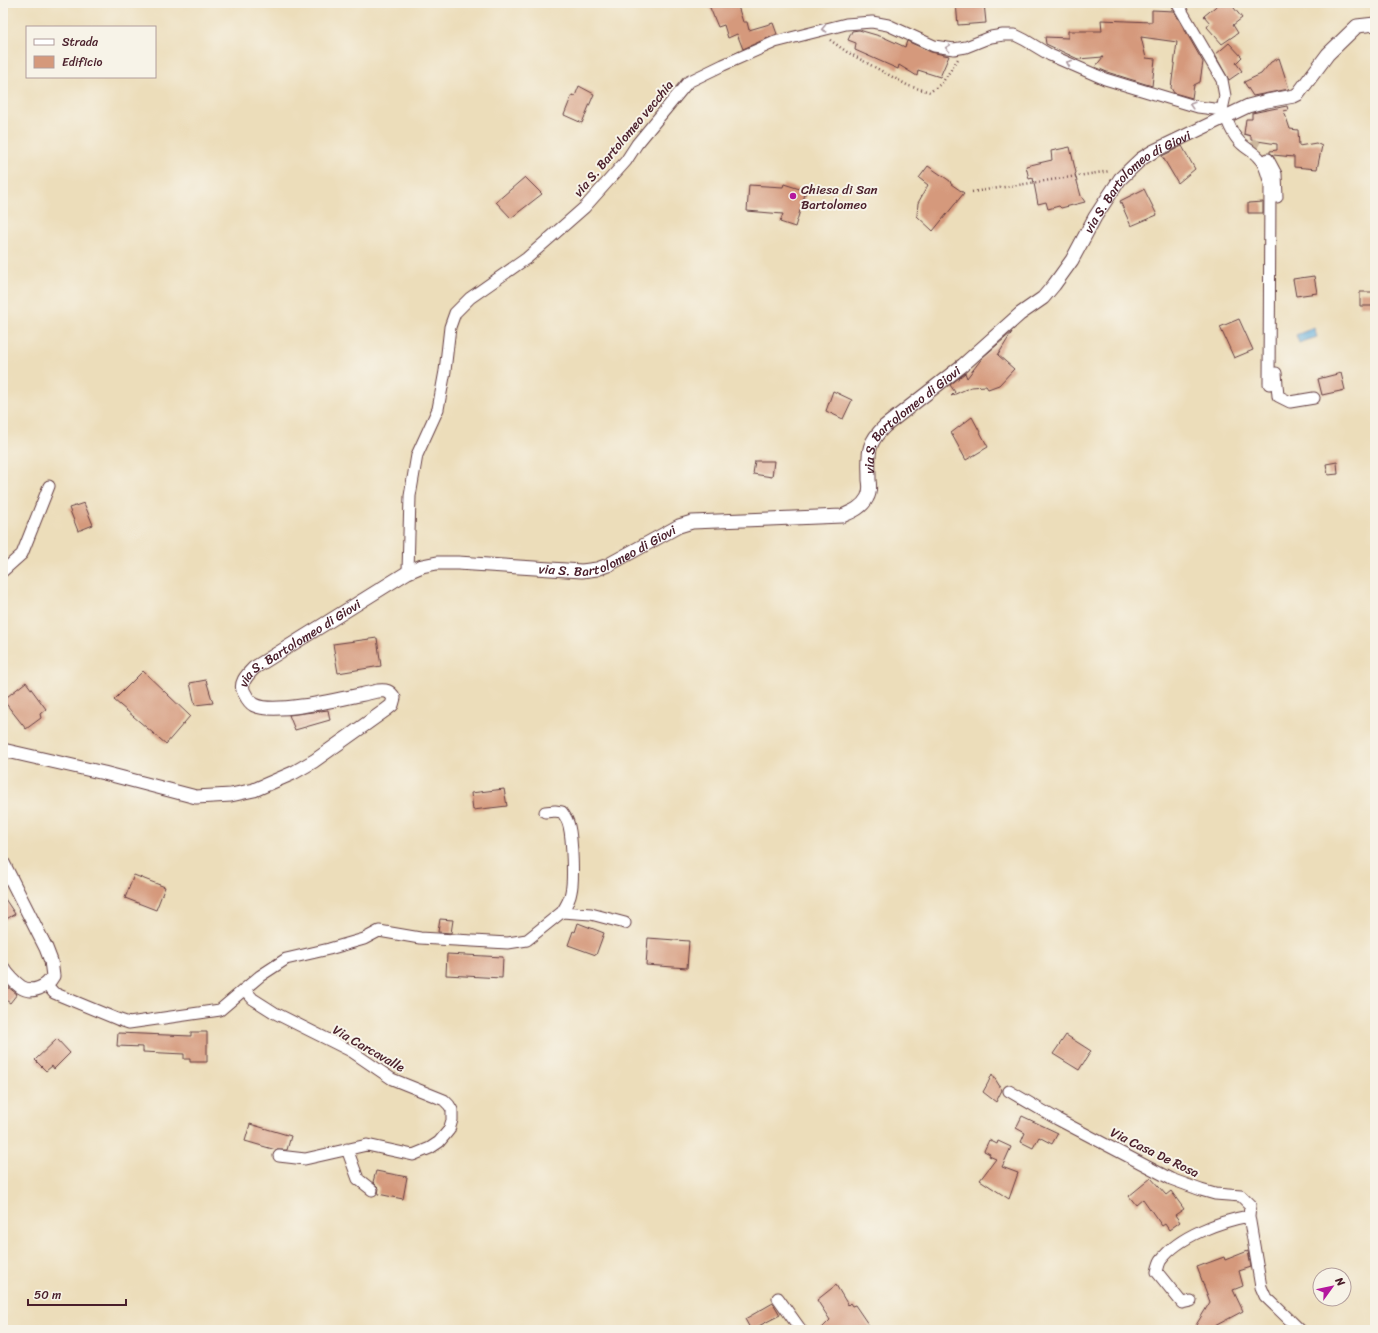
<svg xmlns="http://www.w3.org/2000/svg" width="1378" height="1333" font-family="Sriracha,sans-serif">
	<rect width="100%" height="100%" fill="#f7f3e8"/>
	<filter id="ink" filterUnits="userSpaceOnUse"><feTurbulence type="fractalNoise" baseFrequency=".025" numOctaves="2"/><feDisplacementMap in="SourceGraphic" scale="8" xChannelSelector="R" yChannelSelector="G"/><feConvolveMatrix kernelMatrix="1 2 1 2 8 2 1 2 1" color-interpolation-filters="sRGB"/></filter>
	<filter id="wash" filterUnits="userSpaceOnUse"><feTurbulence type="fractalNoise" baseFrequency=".012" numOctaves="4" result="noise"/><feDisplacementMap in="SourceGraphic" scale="16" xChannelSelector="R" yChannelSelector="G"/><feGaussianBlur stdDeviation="0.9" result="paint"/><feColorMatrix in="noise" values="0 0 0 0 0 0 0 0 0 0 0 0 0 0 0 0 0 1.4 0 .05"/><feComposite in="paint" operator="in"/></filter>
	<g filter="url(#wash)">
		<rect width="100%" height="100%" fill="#ecddba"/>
		<!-- water -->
		<path fill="#63aedc" stroke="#566684" d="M1314,328L1317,337L1299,343L1296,335Z"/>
		<g id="blocks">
			<!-- building -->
			<path fill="#d5997b" d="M708,3H737L743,22H747L749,30L773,23L777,34L743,49L737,34L728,38L724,25L718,27Z
				M956,3H984L986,23L958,25Z
				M1220,3H1230L1242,18L1233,25L1238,33L1222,44L1207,27L1210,23L1204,16Z
				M1152,10L1174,11L1203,62L1200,82L1194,85L1192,98L1174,93L1171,88L1177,42L1141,37L1146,58L1155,59L1152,86L1107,72L1095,67L1103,57L1078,59L1046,44L1045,37L1068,38V31H1102L1101,20L1152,22Z
				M859,30L883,37L905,47L907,41L931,52L949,56L940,77L918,70L917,76L899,65L898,69L855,50L856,43L848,40L852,31Z
				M1229,43L1242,57L1236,63L1242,71L1229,80L1215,55Z
				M1279,58L1289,89L1253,96L1244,82L1261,74L1271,62Z
				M579,86L594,94L582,123L564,115L572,95L575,96Z
				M1287,106L1288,110L1284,111L1290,129L1298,130L1299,146L1316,143L1322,146L1317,169L1294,167V157L1273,155L1270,153V151L1277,150V144L1251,140V136L1244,134L1246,119H1252V113Z
				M1182,146L1195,169L1178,183L1162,156Z
				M1070,147L1076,173L1075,174L1081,196L1085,202L1061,208L1059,206L1048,209L1046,202L1038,204L1033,178L1029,179L1026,166L1052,160L1051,151Z
				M928,166L950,181L951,184L964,193L933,231L917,216L918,203L928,185L919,178Z
				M525,177L542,194L511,218L496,202Z
				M784,184L806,191L795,227L780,222L783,214L747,211L749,185L783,187Z
				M1144,189L1157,215L1131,226L1120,201Z
				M1263,202V213H1248V203Z
				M1314,276L1317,293L1296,296L1293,279Z
				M1360,292H1375V306H1360Z
				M1239,319L1253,350L1234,358L1220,327Z
				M1012,332L998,355L1014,369L999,385L988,389L986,386L971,387L951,396L955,392L950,385L965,373L967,378L983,357Z
				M1341,373L1345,390L1322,395L1318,379Z
				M833,391L852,400L843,419L826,411Z
				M972,417L988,447L966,460L951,433Z
				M755,461H774L772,477L753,474Z
				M1337,462L1338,474L1328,475L1326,464Z
				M84,503L93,525L78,531L69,508Z
				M377,638L381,666L338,673L333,644Z
				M143,671L190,716L166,744L114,700Z
				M206,680L213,703L195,705L190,683Z
				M26,682L46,709L40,714L41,718L26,729L3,700Z
				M328,710L330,720L295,730L289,715Z
				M504,789L507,806L473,810L471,793Z
				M134,875L165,887L156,910L125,898Z
				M3,896L15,914L3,921Z
				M440,919L453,920L451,933L438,932Z
				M578,923L604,933L596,955L568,945L573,931L575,932Z
				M648,938L689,941L687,968L646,965Z
				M447,954L503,957L502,978L446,975Z
				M3,983L17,994L10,1003L3,998Z
				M191,1032H207V1062H190V1059H184V1054L143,1052V1047L117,1046L118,1033L191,1036Z
				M1066,1035L1091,1051L1079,1070L1053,1054Z
				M57,1039L70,1053L54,1069L52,1066L46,1071L35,1060Z
				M992,1074L1002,1090L996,1102L983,1092L988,1083Z
				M1022,1116L1058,1133L1052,1144L1039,1137L1033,1148L1021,1142L1025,1133L1016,1128Z
				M250,1124L291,1136L287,1150H276L245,1141Z
				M989,1140L997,1144L998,1141L1011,1147L1002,1167L1018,1173L1009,1199L980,1180L996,1159L989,1156L990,1154L984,1151Z
				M376,1171L407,1177L403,1199L378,1194L379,1188L373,1182Z
				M1151,1178L1166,1195L1171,1191L1184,1209L1175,1215L1180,1222L1169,1230L1165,1224L1162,1226L1143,1199L1136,1205L1129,1196Z
				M1248,1251L1251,1267L1239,1271L1243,1286L1233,1290L1243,1311L1213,1327L1211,1330H1193L1210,1302L1197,1267L1224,1257L1225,1260Z
				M836,1285L848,1305L850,1303L852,1306L855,1305L872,1330H820L830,1320L817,1300Z
				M773,1303L780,1315L751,1330L745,1319Z"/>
		</g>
	</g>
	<g filter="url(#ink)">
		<use href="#blocks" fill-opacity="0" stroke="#623c40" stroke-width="1"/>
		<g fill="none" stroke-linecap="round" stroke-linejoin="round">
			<!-- minor-tunnel -->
			<path stroke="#ccb79d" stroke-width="11" stroke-dasharray="11 5.5" stroke-linecap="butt" d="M1251,143L1258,147"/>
			<defs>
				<path id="minor" d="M1177,3L1222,80L1225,96L1222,110
					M1268,159L1276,174L1277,197
					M1276,373L1278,396L1290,402L1314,398
					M3,571L22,554L49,486
					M408,572L410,496L417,455L438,409L445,371L450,327L455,313L470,298L527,258L585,207L626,161L637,144L688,82L723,65L775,42L846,24L872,22L888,25L934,46L954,49L966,47L991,37L1003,35H1015L1025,40L1050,55L1105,79L1198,107L1222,110C1228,120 1230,131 1238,140C1243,147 1251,150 1257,156C1265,163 1267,174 1270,184L1269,384
					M545,812L555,811L562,812C565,816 568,821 569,826C572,838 574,880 571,892C570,899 566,906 562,912
					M47,985L54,993L117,1019L129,1023L220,1010L260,976L286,959L329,949L364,939L379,931L420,938L508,943L527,940L562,912L591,914L625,923
					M244,989L253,999L275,1013L351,1051L392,1079L444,1100L449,1105L452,1110V1120L449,1130L439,1142L430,1148L413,1155L367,1145L305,1159L279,1156
					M1009,1091L1057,1119L1171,1179L1201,1190L1215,1194L1241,1196L1250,1205L1249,1216L1261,1287L1265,1296L1300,1330
					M347,1149L358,1179L372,1190
					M778,1298L801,1330
					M1191,1301L1182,1303L1157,1272C1158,1268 1159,1263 1161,1260C1179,1236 1221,1221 1249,1216"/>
				<g id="tertiary">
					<path id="s1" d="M3,750L104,773L196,797L231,795L254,790L293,773L314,761L387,709L392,705L394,698C390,691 386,690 378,691C352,696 276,716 254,705C250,703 247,698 245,694C238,684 247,675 254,668L408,572L422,566L437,563H458L582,571L597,569L608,565L679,526L692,522L842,516C851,512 862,508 867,498C870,493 870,486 869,480C869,455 865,445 885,426L963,365L1020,314L1043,298L1054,285L1072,260L1095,217L1120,179L1141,159L1154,151L1248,106L1267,101L1294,96L1298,94L1328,54L1357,26L1375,24"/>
					<path d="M3,863L46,948L51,961L53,976C47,987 32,994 21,987C14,982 8,975 3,968"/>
				</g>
			</defs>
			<!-- minor casing -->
			<use href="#minor" stroke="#623c40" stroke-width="13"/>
			<!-- tertiary casing -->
			<use href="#tertiary" stroke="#623c40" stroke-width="15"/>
			<!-- path -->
			<path stroke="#623c40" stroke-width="2.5" stroke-dasharray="1 3" stroke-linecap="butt" d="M830,40L847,52L909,86L930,92L942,83L958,59
				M972,192L1110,171"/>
			<!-- minor -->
			<use href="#minor" stroke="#fff" stroke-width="11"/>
			<!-- tertiary -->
			<use href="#tertiary" stroke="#fff" stroke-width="13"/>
		</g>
		<!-- one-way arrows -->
		<defs><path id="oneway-chevron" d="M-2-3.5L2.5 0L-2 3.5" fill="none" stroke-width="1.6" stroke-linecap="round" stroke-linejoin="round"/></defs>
		<g stroke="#ae9aa0">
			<use href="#oneway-chevron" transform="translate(824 29) rotate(167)"/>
			<use href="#oneway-chevron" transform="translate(948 48) rotate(-173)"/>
			<use href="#oneway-chevron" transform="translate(1069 63) rotate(-157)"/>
			<use href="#oneway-chevron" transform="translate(1192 105) rotate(-163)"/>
		</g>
	</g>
	<!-- markers -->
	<circle fill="#b5179e" stroke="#f7f3e8" stroke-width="1.5" cx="793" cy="196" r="4"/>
	<g text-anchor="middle" stroke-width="4" stroke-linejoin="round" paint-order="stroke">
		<!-- street labels -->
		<g font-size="13" fill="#4a1f2b" stroke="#f7f3e8">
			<text transform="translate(623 138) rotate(-50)" y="5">via S. Bartolomeo vecchia</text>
			<text dy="5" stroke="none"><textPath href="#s1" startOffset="1711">via S. Bartolomeo di Giovi</textPath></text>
			<text dy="5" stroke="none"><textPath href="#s1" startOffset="1375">via S. Bartolomeo di Giovi</textPath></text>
			<text dy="5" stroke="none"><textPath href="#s1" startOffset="1004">via S. Bartolomeo di Giovi</textPath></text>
			<text dy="5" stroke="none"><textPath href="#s1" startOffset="668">via S. Bartolomeo di Giovi</textPath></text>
			<text transform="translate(369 1048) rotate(30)" y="5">Via Carcavalle</text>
			<text transform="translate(1155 1152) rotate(26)" y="5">Via Casa De Rosa</text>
		</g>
		<!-- poi labels -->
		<g font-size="13" fill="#4a1f2b" stroke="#f7f3e8" text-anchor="start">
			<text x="801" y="194">Chiesa di San<tspan x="801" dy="15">Bartolomeo</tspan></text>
		</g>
	</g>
	<!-- margin -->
	<rect width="1378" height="1333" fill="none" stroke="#f7f3e8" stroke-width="16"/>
	<!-- legend -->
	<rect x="26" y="26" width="130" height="52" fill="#f7f3e8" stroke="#b29e9c"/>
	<rect x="34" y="39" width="20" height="6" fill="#ffffff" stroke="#b29e9c"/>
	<text x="62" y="46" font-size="12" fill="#4a1f2b">Strada</text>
	<rect x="34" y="56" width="20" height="12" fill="#d5997b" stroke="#b29e9c"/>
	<text x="62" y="66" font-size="12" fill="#4a1f2b">Edificio</text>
	<!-- north arrow -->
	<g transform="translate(1332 1287) rotate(57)"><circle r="19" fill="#f7f3e8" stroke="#b29e9c"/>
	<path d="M0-3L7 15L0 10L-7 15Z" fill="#b5179e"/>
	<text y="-6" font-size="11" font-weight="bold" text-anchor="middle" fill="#4a1f2b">N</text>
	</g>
	<!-- scale -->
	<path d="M28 1299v6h98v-6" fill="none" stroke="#4a1f2b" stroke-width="2"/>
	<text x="34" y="1299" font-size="12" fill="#4a1f2b" stroke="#f7f3e8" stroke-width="3" paint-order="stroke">50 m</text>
</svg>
